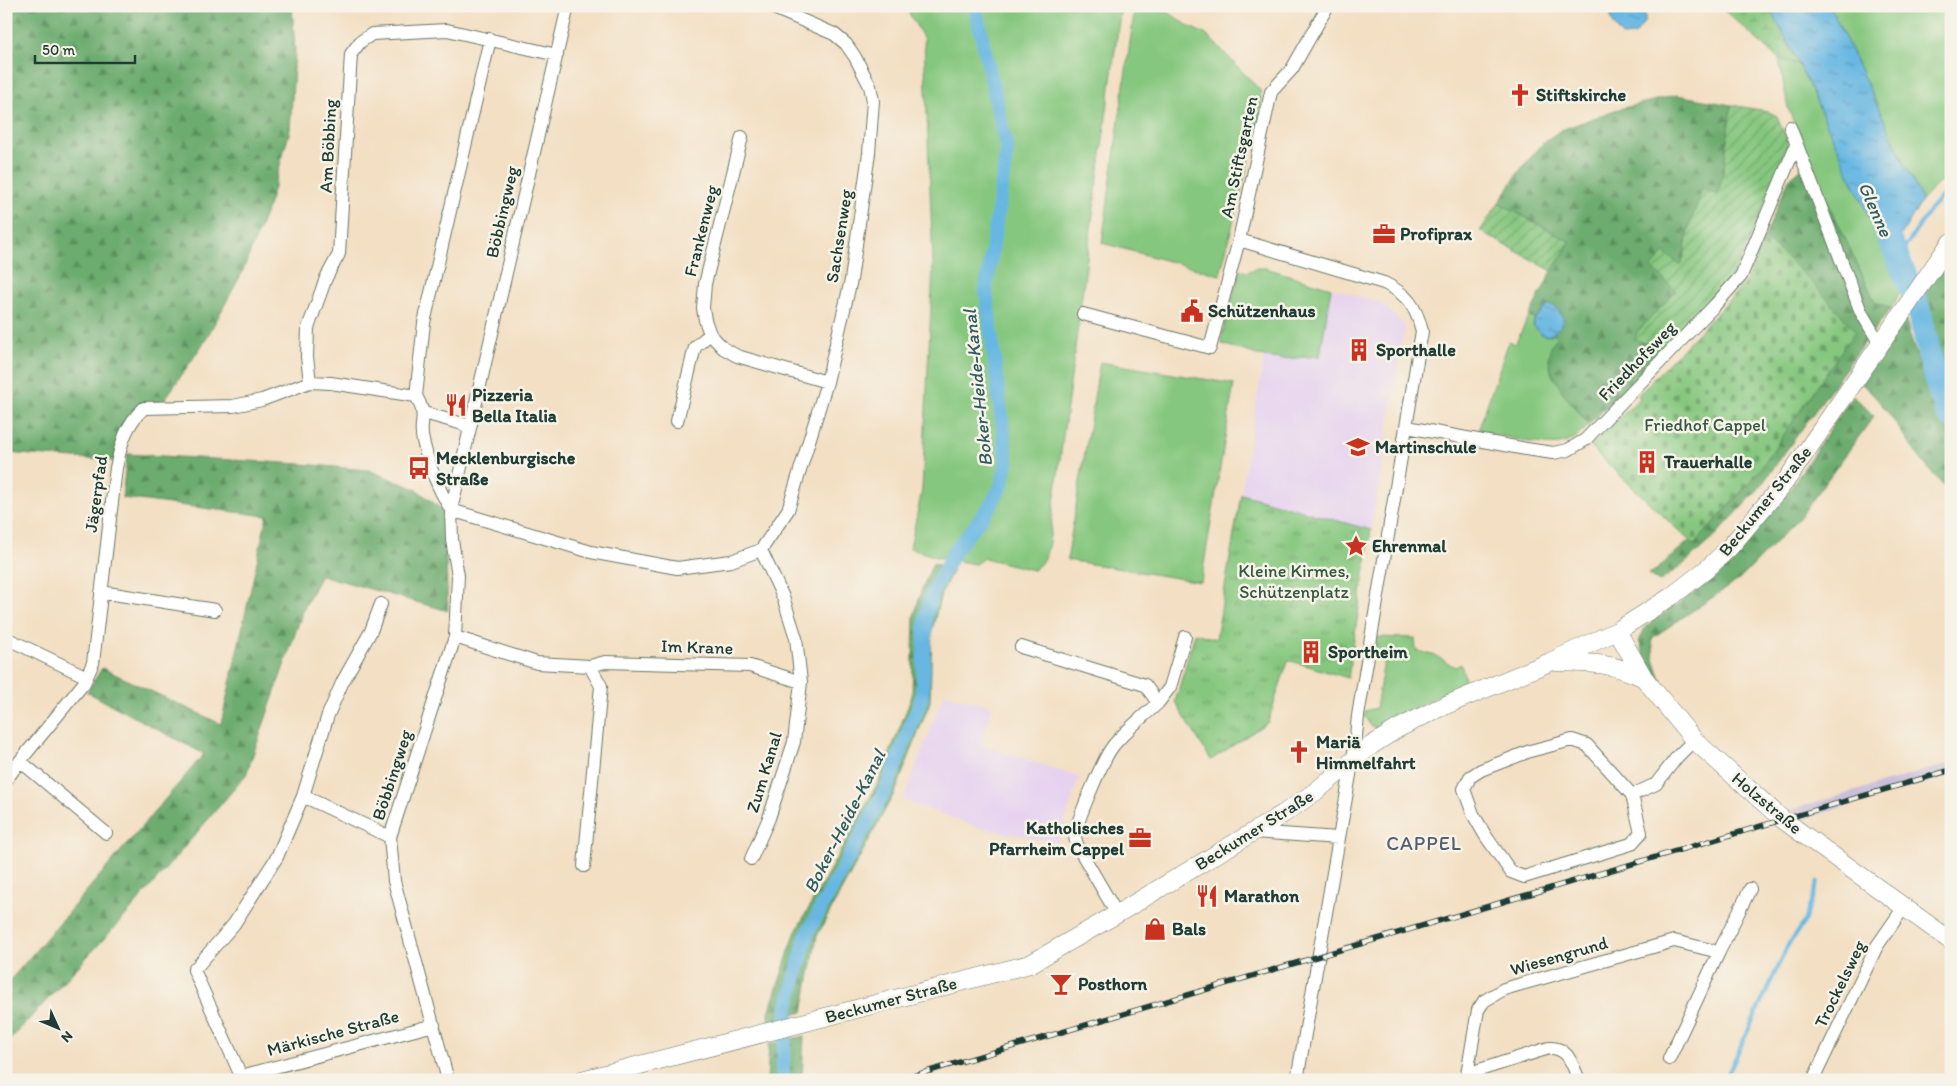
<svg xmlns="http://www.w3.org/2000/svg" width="1957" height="1086" font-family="Itim,sans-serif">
	<defs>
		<pattern id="forest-firs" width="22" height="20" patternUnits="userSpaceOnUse" patternTransform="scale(1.25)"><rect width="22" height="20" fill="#6cac6e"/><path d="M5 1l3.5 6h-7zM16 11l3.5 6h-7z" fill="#588d5b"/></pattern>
		<pattern id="wetland-marsh" width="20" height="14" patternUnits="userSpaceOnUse" patternTransform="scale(1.25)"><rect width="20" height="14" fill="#86c77f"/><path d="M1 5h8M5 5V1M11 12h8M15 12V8" fill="none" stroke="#6da369"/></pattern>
		<pattern id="cemetery-stones" width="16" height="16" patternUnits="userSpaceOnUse" patternTransform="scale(1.25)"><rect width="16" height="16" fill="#86c77f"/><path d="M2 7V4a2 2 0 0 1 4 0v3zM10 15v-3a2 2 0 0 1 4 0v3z" fill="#6da369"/></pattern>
		<pattern id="park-tufts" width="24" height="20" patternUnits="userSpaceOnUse" patternTransform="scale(1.25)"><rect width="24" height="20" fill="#86c77f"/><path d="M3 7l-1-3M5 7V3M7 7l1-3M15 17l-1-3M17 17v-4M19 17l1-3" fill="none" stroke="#6da369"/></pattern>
		<pattern id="garden-furrows" width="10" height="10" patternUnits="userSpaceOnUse" patternTransform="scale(1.25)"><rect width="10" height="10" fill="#86c77f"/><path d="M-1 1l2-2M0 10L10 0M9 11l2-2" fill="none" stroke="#6da369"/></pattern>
		<pattern id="water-ripples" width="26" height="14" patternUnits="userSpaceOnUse" patternTransform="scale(1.25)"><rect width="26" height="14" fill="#68b7e2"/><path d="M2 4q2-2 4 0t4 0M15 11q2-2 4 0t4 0" fill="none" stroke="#5596b8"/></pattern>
	</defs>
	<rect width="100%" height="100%" fill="#f7f3e8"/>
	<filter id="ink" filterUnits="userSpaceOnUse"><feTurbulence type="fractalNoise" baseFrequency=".02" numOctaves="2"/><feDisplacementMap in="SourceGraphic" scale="10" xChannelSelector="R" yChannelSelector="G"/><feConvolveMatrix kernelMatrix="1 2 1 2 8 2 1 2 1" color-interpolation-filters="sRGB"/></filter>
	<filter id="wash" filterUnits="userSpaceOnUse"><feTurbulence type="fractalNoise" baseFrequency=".0096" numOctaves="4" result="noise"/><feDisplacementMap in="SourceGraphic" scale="20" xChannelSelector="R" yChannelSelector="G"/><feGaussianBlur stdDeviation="1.12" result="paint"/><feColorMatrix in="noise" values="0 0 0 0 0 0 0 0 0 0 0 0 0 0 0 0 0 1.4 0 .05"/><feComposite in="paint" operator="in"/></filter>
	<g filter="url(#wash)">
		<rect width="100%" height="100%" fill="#f3dfc3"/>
		<!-- built -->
		<path fill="#e6d2f0" d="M1257,268H1266L1378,302L1383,305L1405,326L1371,530L1241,494L1264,357L1222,344L1221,339L1240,270L1247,272Z
			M944,694L992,706L981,745L1079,777L1058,843L976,827L903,800Z"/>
		<!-- railway -->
		<path fill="#c8bfd8" d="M1951,763V776L1802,819L1791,810Z"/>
		<!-- grass -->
		<path fill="#86c77f" stroke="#52825a" d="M905,6H1121L1053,511C1050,530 1051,560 1033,570L984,558L975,564L936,557L910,548L922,490L933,265L924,39Z
			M1135,6H1159L1190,27L1207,35L1260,90L1262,107L1220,275L1102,243Z
			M1830,6H1951V171L1922,200Z
			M1779,59L1799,64L1902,289L1891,309L1875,302L1809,162L1788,108Z
			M1257,268H1266L1331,288L1320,356L1282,359L1264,357L1222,344L1221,338L1240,270L1247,272Z
			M1529,316L1535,318L1533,321L1547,336L1553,334L1557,338C1548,347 1549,365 1552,375L1589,425C1582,433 1574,440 1564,443C1547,449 1497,434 1478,431L1509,341L1515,344Z
			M1100,362L1234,384L1201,582L1067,560Z
			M1377,637L1415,638L1416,650L1436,656L1455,667L1461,664L1466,682L1376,727L1371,726L1364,716L1365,711L1376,708L1385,656L1374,654Z"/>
		<!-- forest -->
		<path fill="url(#forest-firs)" stroke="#467451" d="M6,6H292L295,51L290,130L270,201L242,273L205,341L161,405L132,417L115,461L6,453Z
			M1677,95L1731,105L1724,169L1718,194L1702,191L1688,230L1684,257L1680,265L1676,291L1637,332L1663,350L1589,425C1573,404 1532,365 1557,338L1553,334L1564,319C1560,312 1558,306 1549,305L1535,318L1529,316L1552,271L1570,242L1499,203L1520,170L1545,141L1561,130L1615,110Z
			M1809,162L1875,302L1891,309L1866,340L1757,491L1715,536L1685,563L1659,582L1648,574L1656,570L1689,541L1694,545L1756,475L1779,250L1764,239L1789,179Z
			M1951,253V386L1924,291Z
			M1905,319L1925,382L1940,416L1951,432V490C1927,475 1901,429 1883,406C1876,398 1869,390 1861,383Z
			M1853,395L1874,416L1800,517L1740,579L1652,638L1654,658L1664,689L1646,661L1639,641L1646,626L1716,577L1783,499Z
			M127,454L302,464L368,470L416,489L444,511L448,611L321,575L304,608L246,775L128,913L6,1044V985L204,754L87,692L102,668L221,724L267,516L122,498Z
			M933,563L953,570L941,594L932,631L930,702L897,788L817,936L803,1012L769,1021V1012L795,933L879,781L912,696L914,616L921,591Z
			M804,1036L802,1080H767L769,1044Z"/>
		<!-- wetland -->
		<path fill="url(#wetland-marsh)" stroke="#52825a" d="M1719,6H1769L1799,64L1779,59Z"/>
		<!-- cemetery -->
		<path fill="url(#cemetery-stones)" stroke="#52825a" d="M1764,239C1799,265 1827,299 1855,331L1756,475L1694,545L1590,447L1640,398L1638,395L1733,296L1747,279Z"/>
		<!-- park -->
		<path fill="url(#park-tufts)" stroke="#52825a" d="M1241,494L1371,530L1348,678L1288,660L1268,722L1211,760L1175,702L1195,633L1216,639Z"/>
		<!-- garden -->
		<path fill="url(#garden-furrows)" stroke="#52825a" d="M1731,105L1767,111L1777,116L1788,143L1756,226L1736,270L1712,300L1663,350L1635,339L1637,332L1676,291L1652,268L1664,253L1680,265L1684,257L1688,230L1702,190L1718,194L1724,169Z
			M1499,203L1570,242L1552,271L1480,231Z"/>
		<!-- water -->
		<path fill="url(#water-ripples)" stroke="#447a8b" d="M1611,6H1645V21L1635,35L1622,36C1614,27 1609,19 1611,6Z
			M1769,6H1830L1922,200L1888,258L1799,64Z
			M1549,305L1555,306L1564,319C1560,327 1556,333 1547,336L1541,334L1533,326L1535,318Z"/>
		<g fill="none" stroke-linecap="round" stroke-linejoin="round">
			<!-- stream -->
			<path stroke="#68b7e2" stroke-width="4" d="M1898,258L1932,207L1951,187
				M1725,1080L1788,945L1804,922L1818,882"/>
			<!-- canal -->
			<path stroke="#68b7e2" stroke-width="14" d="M782,1080L787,1010L807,934L888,785L922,697L926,616L932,593L954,552L991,505L1002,484L1007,462L986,290L1007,150L975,6"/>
			<!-- river -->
			<path stroke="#68b7e2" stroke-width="24" d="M1881,219L1912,291L1919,310L1935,377L1947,412L1951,417"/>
		</g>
	</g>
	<g filter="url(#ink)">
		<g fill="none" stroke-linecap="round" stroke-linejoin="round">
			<defs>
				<path id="street" d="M1790,127L1861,312L1880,344
					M742,137L705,284L703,308L705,320L710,334L723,348L737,356L827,382
					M1239,240L1271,92L1292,69L1326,9
					M1083,314L1210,348L1239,240L1384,283C1407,294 1416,306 1422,331L1358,716L1355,746L1297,1080
					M310,382L307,357L308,328L326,278L339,254L351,54L360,42L372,34L447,30L557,55
					M416,396L424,323L490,39
					M424,413L470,426
					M677,421L695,347L710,334
					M1407,427L1526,449L1553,453L1568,450L1585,440L1715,305L1741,276L1796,145
					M451,510L591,552L677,568L731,561L761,550L788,510L827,382L851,280L869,153L873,101L870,86L855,57L846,44L834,34L776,9L777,6
					M101,592L215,610
					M455,637L537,663L590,666L601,686L584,866
					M6,638L87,677
					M1021,647L1145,685L1158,703C1143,717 1126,730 1113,746C1104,757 1076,822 1075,836C1075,839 1077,844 1078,847L1117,914
					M590,666L605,662L750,666L801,682
					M1158,703L1170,687L1185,637
					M20,761L106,833
					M6,780L20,761L84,683L93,663L116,468C121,445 125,425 144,408L233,406L262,400L310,382L331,383L416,396C429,418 418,422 423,441C428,465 438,488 451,510
					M1632,795L1587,745L1572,740L1530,751L1481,770L1470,777L1464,789L1473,814L1485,835L1511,872L1524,877L1631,844L1641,833L1632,795L1656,784L1677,757L1694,740
					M303,796L328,715L343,681L371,631L381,604
					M1254,832L1338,838
					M390,837L303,796L277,857L234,924L194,970L241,1076L434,1025
					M751,859L769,818L794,742L801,682L796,638L783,597L761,550
					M1719,952L1750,889
					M1467,1074L1549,1048C1569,1047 1572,1065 1579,1080
					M448,1080L394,881L390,837L455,637L458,576L452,540L451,510L568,6
					M1466,1080L1478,1010L1484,1001L1504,989L1674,941L1719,952L1669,1059
					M1813,1080L1877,946L1904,907"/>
				<path id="secondary" d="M1617,631L1644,678L1694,740L1782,819L1951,941
					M1556,662C1591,663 1611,662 1644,678
					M582,1080L1030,964L1117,914L1283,814L1315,792L1372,745L1397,729L1439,708L1550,662L1617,631L1672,596L1707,569L1730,547L1785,482L1951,242"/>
			</defs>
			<!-- street casing -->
			<use href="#street" stroke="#697666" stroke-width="14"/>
			<!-- secondary casing -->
			<use href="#secondary" stroke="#697666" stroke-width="19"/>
			<!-- street -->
			<use href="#street" stroke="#fff" stroke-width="12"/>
			<!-- secondary -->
			<use href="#secondary" stroke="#fff" stroke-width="18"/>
			<defs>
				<path id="rail" d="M899,1080L1951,770"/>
			</defs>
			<!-- rail casing -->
			<use href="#rail" stroke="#1f3d34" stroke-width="5.5"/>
			<!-- rail -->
			<use href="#rail" stroke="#f7f3e8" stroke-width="4" stroke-dasharray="11" stroke-linecap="butt"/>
		</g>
	</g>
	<!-- icons -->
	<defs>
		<symbol id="church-bare" viewBox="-9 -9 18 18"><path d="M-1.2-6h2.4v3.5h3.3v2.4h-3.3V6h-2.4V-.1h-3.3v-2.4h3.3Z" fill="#c8321e" stroke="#f7f3e8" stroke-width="2.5" paint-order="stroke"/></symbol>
		<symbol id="office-bare" viewBox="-9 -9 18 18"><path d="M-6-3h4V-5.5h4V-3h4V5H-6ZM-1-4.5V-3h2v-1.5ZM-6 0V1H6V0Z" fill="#c8321e" stroke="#f7f3e8" stroke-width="2.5" paint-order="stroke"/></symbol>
		<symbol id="civic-bare" viewBox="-9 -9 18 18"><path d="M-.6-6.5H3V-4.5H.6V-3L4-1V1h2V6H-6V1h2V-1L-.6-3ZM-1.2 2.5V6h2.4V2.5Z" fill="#c8321e" stroke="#f7f3e8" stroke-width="2.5" paint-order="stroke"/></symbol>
		<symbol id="building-bare" viewBox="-9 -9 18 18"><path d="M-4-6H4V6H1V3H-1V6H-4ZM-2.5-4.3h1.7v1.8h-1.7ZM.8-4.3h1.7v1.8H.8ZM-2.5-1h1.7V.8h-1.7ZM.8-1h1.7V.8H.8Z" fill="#c8321e" stroke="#f7f3e8" stroke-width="2.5" paint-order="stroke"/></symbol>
		<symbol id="restaurant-bare" viewBox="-9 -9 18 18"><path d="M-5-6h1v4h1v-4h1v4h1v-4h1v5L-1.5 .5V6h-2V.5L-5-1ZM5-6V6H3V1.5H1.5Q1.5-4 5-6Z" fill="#c8321e" stroke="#f7f3e8" stroke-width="2.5" paint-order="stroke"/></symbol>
		<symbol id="school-bare" viewBox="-9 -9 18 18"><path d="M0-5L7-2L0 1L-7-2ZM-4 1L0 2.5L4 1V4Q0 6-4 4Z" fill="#c8321e" stroke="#f7f3e8" stroke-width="2.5" paint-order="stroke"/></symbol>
		<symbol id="bus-bare" viewBox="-9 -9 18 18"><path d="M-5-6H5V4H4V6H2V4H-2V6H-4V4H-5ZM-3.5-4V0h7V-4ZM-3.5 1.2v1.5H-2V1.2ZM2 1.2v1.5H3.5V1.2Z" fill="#c8321e" stroke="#f7f3e8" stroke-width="2.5" paint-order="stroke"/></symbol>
		<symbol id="sight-bare" viewBox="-9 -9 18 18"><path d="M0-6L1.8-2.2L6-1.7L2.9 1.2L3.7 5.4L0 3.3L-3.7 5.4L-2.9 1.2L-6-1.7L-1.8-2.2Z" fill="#c8321e" stroke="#f7f3e8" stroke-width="2.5" paint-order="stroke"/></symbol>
		<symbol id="shop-bare" viewBox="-9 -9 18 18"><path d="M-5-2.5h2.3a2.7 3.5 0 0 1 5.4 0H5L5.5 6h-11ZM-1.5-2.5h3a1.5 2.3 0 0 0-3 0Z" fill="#c8321e" stroke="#f7f3e8" stroke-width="2.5" paint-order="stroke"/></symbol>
		<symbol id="bar-bare" viewBox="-9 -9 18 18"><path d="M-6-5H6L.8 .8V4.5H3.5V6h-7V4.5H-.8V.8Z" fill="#c8321e" stroke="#f7f3e8" stroke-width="2.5" paint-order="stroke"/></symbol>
	</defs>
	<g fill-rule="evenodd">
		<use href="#church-bare" x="1504" y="79" width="32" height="32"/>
		<use href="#office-bare" x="1368" y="218" width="32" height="32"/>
		<use href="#civic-bare" x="1176" y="295" width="32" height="32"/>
		<use href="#building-bare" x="1343" y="334" width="32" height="32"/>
		<use href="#restaurant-bare" x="440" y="389" width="32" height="32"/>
		<use href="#school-bare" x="1342" y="431" width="32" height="32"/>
		<use href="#building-bare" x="1631" y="446" width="32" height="32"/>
		<use href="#bus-bare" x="403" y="452" width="32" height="32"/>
		<use href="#sight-bare" x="1340" y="530" width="32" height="32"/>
		<use href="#building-bare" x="1295" y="636" width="32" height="32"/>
		<use href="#church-bare" x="1283" y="736" width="32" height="32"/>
		<use href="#office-bare" x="1124" y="822" width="32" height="32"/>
		<use href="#restaurant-bare" x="1191" y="880" width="32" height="32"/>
		<use href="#shop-bare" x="1139" y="913" width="32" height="32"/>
		<use href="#bar-bare" x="1045" y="968" width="32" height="32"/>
	</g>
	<g text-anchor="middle" stroke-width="5" stroke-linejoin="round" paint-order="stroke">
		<!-- poi labels -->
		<g font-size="18" font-weight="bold" fill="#1f3d34" stroke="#f7f3e8" text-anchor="start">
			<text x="1536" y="101">Stiftskirche</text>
			<text x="1400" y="240">Profiprax</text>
			<text x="1208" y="317">Schützenhaus</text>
			<text x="1376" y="356">Sporthalle</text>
			<text x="472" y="401">Pizzeria<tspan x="472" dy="21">Bella Italia</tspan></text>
			<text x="1375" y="453">Martinschule</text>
			<text x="436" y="464">Mecklenburgische<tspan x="436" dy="21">Straße</tspan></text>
			<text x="1664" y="468">Trauerhalle</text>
			<text x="1372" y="552">Ehrenmal</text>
			<text x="1328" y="658">Sportheim</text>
			<text x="1316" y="748">Mariä<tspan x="1316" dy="21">Himmelfahrt</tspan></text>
			<text x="1124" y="834" text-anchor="end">Katholisches<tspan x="1124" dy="21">Pfarrheim Cappel</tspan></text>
			<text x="1224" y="902">Marathon</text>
			<text x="1172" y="935">Bals</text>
			<text x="1078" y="990">Posthorn</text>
		</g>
		<!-- street labels -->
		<g font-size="18" fill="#1f3d34" stroke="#f7f3e8">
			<text transform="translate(328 146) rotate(-87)" y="6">Am Böbbing</text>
			<text transform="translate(1239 157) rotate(-78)" y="6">Am Stiftsgarten</text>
			<text transform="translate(502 212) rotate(-77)" y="6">Böbbingweg</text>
			<text transform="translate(701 231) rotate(-76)" y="6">Frankenweg</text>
			<text transform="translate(839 236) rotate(-81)" y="6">Sachsenweg</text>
			<text transform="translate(1637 361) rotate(-46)" y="6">Friedhofsweg</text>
			<text transform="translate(96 494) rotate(-82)" y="6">Jägerpfad</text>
			<text transform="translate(1765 501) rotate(-51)" y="6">Beckumer Straße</text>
			<text transform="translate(697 647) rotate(2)" y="6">Im Krane</text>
			<text transform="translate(764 772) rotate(-73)" y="6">Zum Kanal</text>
			<text transform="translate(392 775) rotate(-72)" y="6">Böbbingweg</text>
			<text transform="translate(1767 803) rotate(40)" y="6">Holzstraße</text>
			<text transform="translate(1254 830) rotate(-32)" y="6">Beckumer Straße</text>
			<text transform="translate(1559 956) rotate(-16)" y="6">Wiesengrund</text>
			<text transform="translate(1840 984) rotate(-64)" y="6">Trockelsweg</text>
			<text transform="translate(891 1000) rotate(-15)" y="6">Beckumer Straße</text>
			<text transform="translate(333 1033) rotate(-15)" y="6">Märkische Straße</text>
		</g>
		<!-- park labels -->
		<g font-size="18" fill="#345943" stroke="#f7f3e8">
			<text x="1705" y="431">Friedhof Cappel</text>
			<text x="1294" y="577">Kleine Kirmes,<tspan x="1294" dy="21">Schützenplatz</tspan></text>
		</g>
		<!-- water labels -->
		<g font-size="19" font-style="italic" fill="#315c60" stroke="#f7f3e8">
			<text transform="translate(1876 209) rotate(66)" y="7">Glenne</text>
			<text transform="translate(977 388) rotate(-96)" y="7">Boker-Heide-Kanal</text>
			<text transform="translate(844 821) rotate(-63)" y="7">Boker-Heide-Kanal</text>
		</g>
		<!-- quarter labels -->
		<g font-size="20" letter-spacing="1" fill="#59606d" stroke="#f7f3e8">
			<text x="1424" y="850">CAPPEL</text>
		</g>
	</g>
	<!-- margin -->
	<rect width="1957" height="1086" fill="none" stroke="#f7f3e8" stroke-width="25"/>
	<!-- north arrow -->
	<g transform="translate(58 1028) rotate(134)" stroke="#f7f3e8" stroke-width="4" paint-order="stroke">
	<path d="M0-4L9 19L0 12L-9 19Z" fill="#1f3d34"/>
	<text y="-8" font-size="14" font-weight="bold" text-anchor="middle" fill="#1f3d34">N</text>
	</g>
	<!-- scale -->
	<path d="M35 55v8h100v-8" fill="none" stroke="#1f3d34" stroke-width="2.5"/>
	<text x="42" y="55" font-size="15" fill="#1f3d34" stroke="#f7f3e8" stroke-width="4" paint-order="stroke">50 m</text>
</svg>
